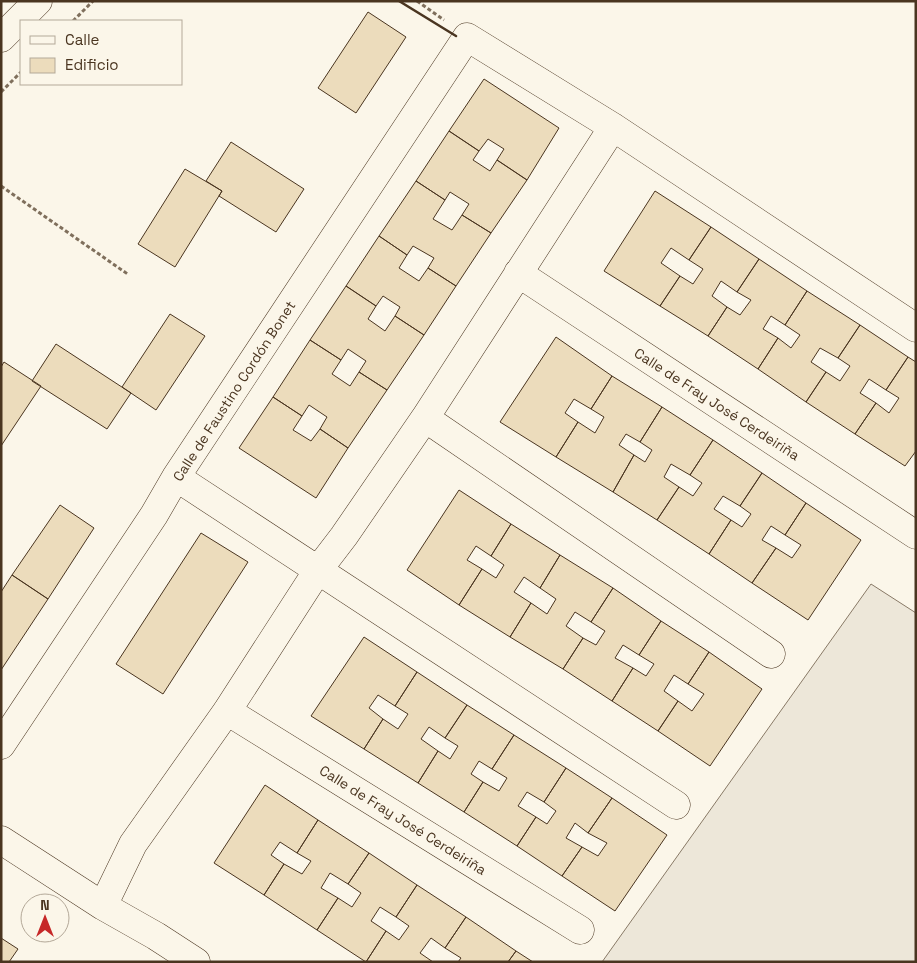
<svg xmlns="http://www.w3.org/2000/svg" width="917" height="963" font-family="'Space Grotesk',sans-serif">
	<rect width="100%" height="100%" fill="#fbf6e9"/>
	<!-- parking -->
	<path fill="#ede7d9" stroke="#887966" d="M871,584L916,613V962H602Z"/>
	<!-- building -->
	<path fill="#ecdcbc" stroke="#4a3520" d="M368,12L406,37L356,113L318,88Z
		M484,79L559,128L527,180L497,160L504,149L488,139L479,151L449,131Z
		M449,131L479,151L473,160L490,171L497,160L527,180L491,233L462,215L469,204L450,192L445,200L416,181Z
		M231,142L304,189L276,232L219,196L222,191L206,181Z
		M185,169L222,191L175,267L138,244Z
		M416,181L445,200L433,219L452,230L462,215L491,233L456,286L428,268L434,258L413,246L407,255L379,236Z
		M655,191L711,227L689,260L671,248L661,263L680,276L660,306L604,271Z
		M711,227L759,259L737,292L721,281L712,296L727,307L708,336L660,306L680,276L693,284L703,269L689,260Z
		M379,236L407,255L399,268L419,281L428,268L456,286L424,335L395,316L400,307L383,296L376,306L346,286Z
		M759,259L807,291L785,325L771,316L763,329L778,338L758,369L708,336L727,307L740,315L751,300L737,292Z
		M346,286L376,306L368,319L385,331L395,316L424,335L387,390L359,372L366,361L348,349L341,360L310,340Z
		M807,291L860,325L838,358L820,348L811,362L826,372L806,402L758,369L778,338L791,348L800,335L785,325Z
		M170,314L205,336L156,410L122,387Z
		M860,325L908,357L886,390L869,379L860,393L876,403L855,434L806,402L826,372L840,381L850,366L838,358Z
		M556,337L612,376L591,409L574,399L565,413L578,422L556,457L500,422Z
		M310,340L341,360L332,374L350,386L359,372L387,390L348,448L320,429L327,417L309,405L302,416L273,397Z
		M56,344L131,393L107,429L32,381Z
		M908,357L916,362V451L905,466L855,434L876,403L889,413L899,398L886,390Z
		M4,362L41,386L1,446V367Z
		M612,376L662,407L640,442L626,434L619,445L634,455L613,492L556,457L578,422L595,433L604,417L591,409Z
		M273,397L302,416L293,430L311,441L320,429L348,448L316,498L239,448Z
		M662,407L713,440L690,475L671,464L664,477L679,487L657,520L613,492L634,455L645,462L652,450L640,442Z
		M713,440L762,473L740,506L723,496L714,509L731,520L709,554L657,520L679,487L693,496L702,483L690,475Z
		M762,473L806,503L785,535L771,526L762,540L776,548L752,583L709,554L731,520L742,527L751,514L740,506Z
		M459,490L511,524L491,556L476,546L467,560L482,569L459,605L407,570Z
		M806,503L861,540L808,620L752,583L776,548L792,558L801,545L785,535Z
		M60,505L94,528L48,599L12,575Z
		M511,524L560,555L540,588L524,577L514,592L531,603L510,637L459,605L482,569L496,578L504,565L491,556Z
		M201,533L248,562L163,694L116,664Z
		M560,555L613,588L591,622L575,612L566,626L583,638L563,669L510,637L531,603L547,614L556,599L540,588Z
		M12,575L48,599L1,670V592Z
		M613,588L661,621L639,655L623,645L615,658L633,668L612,701L563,669L583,638L596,645L605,631L591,622Z
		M661,621L709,652L688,684L674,675L664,691L678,701L658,731L612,701L633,668L646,676L654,664L639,655Z
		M364,637L417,672L395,706L378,695L369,708L383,719L364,749L311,716Z
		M709,652L762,689L710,766L658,731L678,701L692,711L704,694L688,684Z
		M417,672L467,705L445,738L429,727L421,739L438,751L418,783L364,749L383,719L398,729L408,714L395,706Z
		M467,705L514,735L492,769L479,761L471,774L483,782L464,812L418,783L438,751L450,759L458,746L445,738Z
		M514,735L566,768L544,802L527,792L518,806L536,817L517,846L464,812L483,782L499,791L507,778L492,769Z
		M566,768L612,798L588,833L575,823L566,838L582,847L562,876L517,846L536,817L547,824L556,811L544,802Z
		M265,785L318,820L297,853L280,842L271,855L284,864L264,895L214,863Z
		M612,798L667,835L615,911L562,876L582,847L598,856L607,843L588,833Z
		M318,820L369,853L348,884L330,873L321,888L338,898L317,930L264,895L284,864L302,874L311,861L297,853Z
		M369,853L417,885L396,917L380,907L371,921L386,931L366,962L317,930L338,898L352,907L361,893L348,884Z
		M417,885L466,917L445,948L431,938L420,953L433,962H366L386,931L399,940L409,926L396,917Z
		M466,917L516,951L508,962H458L461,958L445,948Z
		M1,938L18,949L9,962H1Z
		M516,951L533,962H508Z"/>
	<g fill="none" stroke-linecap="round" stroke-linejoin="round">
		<defs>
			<path id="street" d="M518,273L916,535
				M425,418L771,654
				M176,477L676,805
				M227,711L580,930
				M1,745L154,515L176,477L467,37L613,127L916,328
				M1,840L103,906L156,936L196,962
				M103,906L133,844L227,711L318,570L344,536L425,418L613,127"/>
			<path id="highway" d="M1,38L38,1"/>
		</defs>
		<!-- street casing -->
		<use href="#street" stroke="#4a3520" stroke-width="29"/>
		<!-- highway casing -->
		<use href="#highway" stroke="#4a3520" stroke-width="29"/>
		<!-- path -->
		<path stroke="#7f6f5c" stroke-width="3" stroke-dasharray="4 2.5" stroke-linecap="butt" d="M417,1L444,20
			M73,21L93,1
			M1,92L21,72
			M1,186L129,275"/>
		<!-- street -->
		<use href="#street" stroke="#fbf6e9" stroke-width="28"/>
		<!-- highway -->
		<use href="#highway" stroke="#fbf6e9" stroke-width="28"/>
		<!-- wall -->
		<path stroke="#4a3520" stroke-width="2.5" d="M399,1L456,36"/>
	</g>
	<g text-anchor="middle" stroke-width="4" stroke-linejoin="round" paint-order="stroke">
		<!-- street labels -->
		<g font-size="14" fill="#4a3520" stroke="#fbf6e9">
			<text transform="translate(234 391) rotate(-57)" y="5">Calle de Faustino Cordón Bonet</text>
			<text transform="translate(717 404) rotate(33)" y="5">Calle de Fray José Cerdeiriña</text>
			<text transform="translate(403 820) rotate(32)" y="5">Calle de Fray José Cerdeiriña</text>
		</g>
	</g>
	<!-- border -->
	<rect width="917" height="963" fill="none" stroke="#4a3520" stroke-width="5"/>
	<!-- legend -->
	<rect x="20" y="20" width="162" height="65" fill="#fbf6e9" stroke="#b4a999"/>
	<rect x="30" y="36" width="25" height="8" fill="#fbf6e9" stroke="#b4a999"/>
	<text x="65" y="45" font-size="15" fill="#4a3520">Calle</text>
	<rect x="30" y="58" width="25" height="15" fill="#ecdcbc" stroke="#b4a999"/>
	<text x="65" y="70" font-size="15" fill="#4a3520">Edificio</text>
	<!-- north arrow -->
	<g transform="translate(45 918)"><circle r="24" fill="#fbf6e9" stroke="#b4a999"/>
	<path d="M0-4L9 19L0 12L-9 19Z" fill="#c62828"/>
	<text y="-8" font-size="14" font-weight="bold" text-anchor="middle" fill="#4a3520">N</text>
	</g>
</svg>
